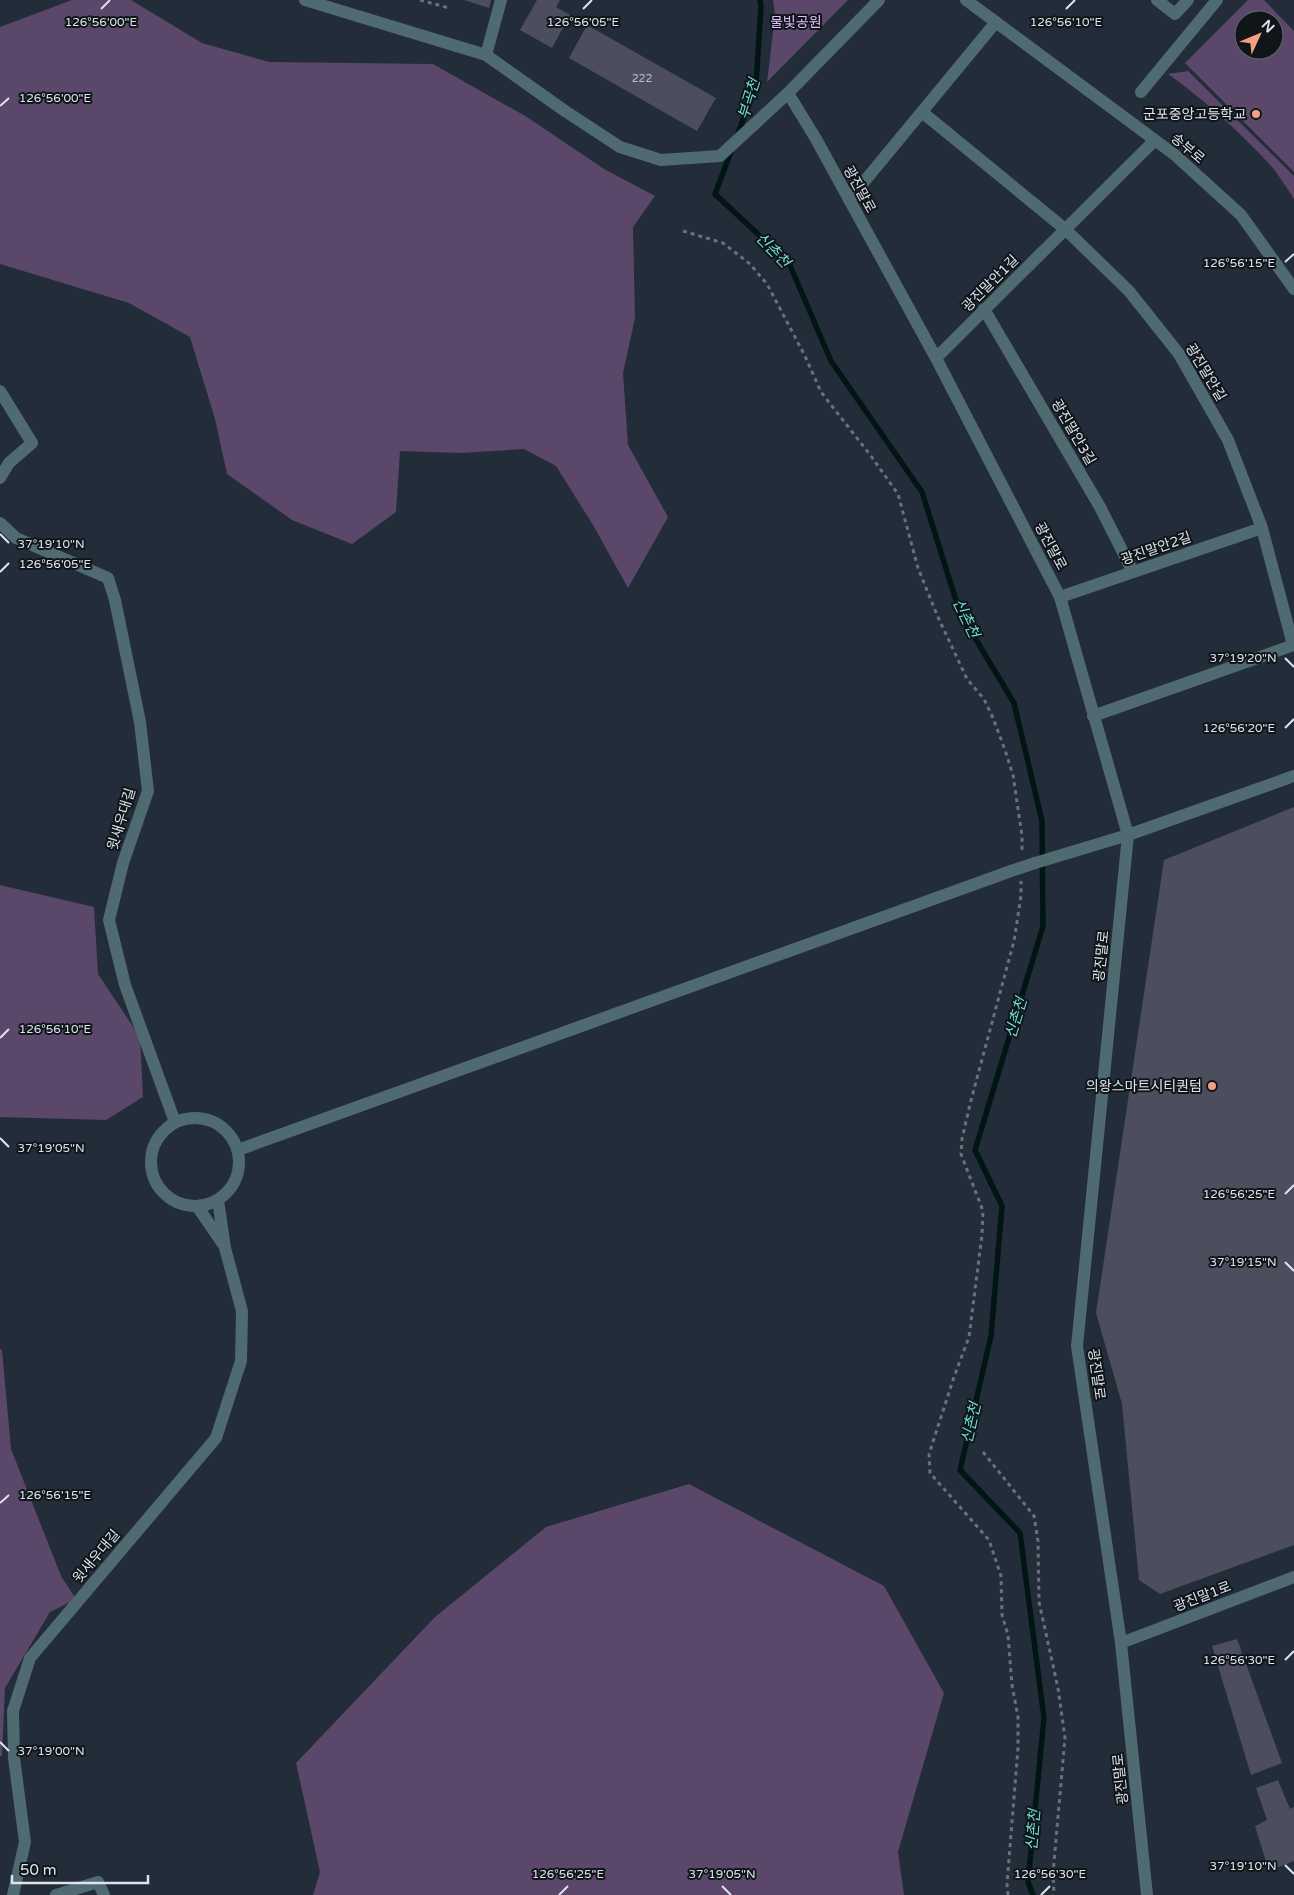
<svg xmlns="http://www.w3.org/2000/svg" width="1294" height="1895" font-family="'Varela Round','Noto Sans KR',sans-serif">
	<rect width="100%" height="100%" fill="#222d39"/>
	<!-- green -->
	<path fill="#5a4769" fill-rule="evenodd" d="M72,0H131L202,43L269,62L433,64L527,117L604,169L655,196L633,227L635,318L623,373L628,445L668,517L628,588L593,525L556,466L524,449L460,453L400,451L396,512L352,544L292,520L227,474L215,419L190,337L129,303L0,264V27Z
		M773,0H848L767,82L775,16Z
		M1248,0H1264L1294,31V172L1185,63ZM1244,20H1274V50H1244Z
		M1188,71L1294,176V199C1287,188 1280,177 1272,167C1241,133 1206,101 1168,74Z
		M0,885L94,907L98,974L140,1037L143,1097L106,1120L0,1117Z
		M0,1349L2,1350L11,1449L61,1576L76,1599L50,1612L5,1688L2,1756H0Z
		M689,1484L884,1586L944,1693L898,1852L904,1895H313L320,1872L296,1763L435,1617L546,1527Z"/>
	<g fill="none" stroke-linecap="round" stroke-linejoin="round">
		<!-- stream -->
		<path stroke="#011614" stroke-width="5.5" d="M737,136L756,85L761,7L760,0
			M732,149L715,194L789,263L831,361L922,492L960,613L1014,703L1042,821L1043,926L975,1150L1002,1206L991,1336L960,1470L1020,1533L1044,1718L1028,1882L1033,1895"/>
	</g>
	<!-- building -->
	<path fill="#4c4e5d" d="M464,0H491L489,8Z
		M537,0H560L556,7L570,15L552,48L520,30Z
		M587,25L716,98L697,131L569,58Z
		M1294,807V1545L1160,1594L1139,1580L1122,1404L1096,1313L1164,860Z
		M1237,1639L1282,1763L1251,1775L1212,1646Z
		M1278,1780L1290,1809L1294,1807V1861L1269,1871L1255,1826L1267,1820L1256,1788Z"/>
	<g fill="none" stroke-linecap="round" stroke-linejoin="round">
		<!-- path -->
		<path stroke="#68717c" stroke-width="3" stroke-dasharray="4 4" stroke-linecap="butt" d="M420,0L449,8
			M683,231L723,243L750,264L767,284L805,356L821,392L871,456L898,494L918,568L937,615L967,679L984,699L993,718L1005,750L1013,775L1022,836V853
			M983,1452L1034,1516L1038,1541L1039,1602L1058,1688L1065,1738L1053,1873L1054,1895
			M1008,1895L1007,1884L1018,1748V1717L1012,1685L1008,1635L1002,1615L1001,1576L989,1540L930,1473L929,1454L954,1377L969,1337L982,1235L983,1211L961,1154L962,1139L970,1104L1014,941L1021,896V881"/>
		<!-- minor -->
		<path stroke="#506a72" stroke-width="12" d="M305,0L486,55L565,111L620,147L661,160L720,156L788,93L879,0
			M966,0L1175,155L1241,215L1294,289
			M1157,0L1175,14L1188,0
			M486,55L501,0
			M1141,92L1217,0
			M788,93L816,139L936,358L1060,597L1128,835L1077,1346L1121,1643L1147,1895
			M922,112L1065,229L1129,291L1179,354L1228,440L1262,528L1293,645
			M849,200L996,22
			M984,309L1100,507L1133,572
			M936,358L1155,140
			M0,391L32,443L9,463L0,478
			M0,523L16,538L108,578L115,600L140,722L148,791L123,863L109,920L125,985L175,1122
			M1060,597L1262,528
			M1093,716L1294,645
			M1035,863L1128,835L1294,776
			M151 1162a44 44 0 1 1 88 0a44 44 0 1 1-88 0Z
			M238,1150L1011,871
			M197,1206L223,1244
			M1121,1643L1294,1577
			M13,1895L25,1842L14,1758L13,1711L30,1658L216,1438L241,1361L242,1311L225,1248L218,1200
			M56,1895L98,1882L104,1895"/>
		<!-- minor-bridge -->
		<path stroke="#506a72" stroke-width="12" d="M1011,871L1035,863"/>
	</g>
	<!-- ticks -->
	<path fill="none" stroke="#dde4ec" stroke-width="2" d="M101,9L110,0M583,9L592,0M1066,9L1075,0M0,106L9,98M1285,262L1294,254M0,534L9,543M0,572L9,563M1285,658L1294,667M1285,728L1294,719M0,1038L9,1029M0,1138L9,1147M1285,1194L1294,1185M1285,1262L1294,1271M0,1503L9,1495M1285,1660L1294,1651M0,1742L9,1751M1285,1865L1294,1874M722,1886L731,1895M559,1895L568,1886M1041,1895L1050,1886"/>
	<!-- markers -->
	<g fill="#f3a081" stroke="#10151a" stroke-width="2">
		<circle cx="1256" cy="114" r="5"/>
		<circle cx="1212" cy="1086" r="5"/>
	</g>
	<g text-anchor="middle" stroke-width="4" stroke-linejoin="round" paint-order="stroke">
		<!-- number labels -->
		<g font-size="11" fill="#b9bec8">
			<text x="642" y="82">222</text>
		</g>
		<!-- park labels -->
		<g font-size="14" fill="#debff7" stroke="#10151a">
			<text x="796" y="27">물빛공원</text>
		</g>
		<!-- poi labels -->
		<g font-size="14" fill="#dde4ec" stroke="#10151a" text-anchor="end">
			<text x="1246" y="119">군포중앙고등학교</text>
			<text x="1202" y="1091">의왕스마트시티퀀텀</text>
		</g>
		<!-- street labels -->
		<g font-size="14" fill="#dde4ec" stroke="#10151a">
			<text transform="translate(1188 148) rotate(40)" y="5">송부로</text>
			<text transform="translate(860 189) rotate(61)" y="5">광진말로</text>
			<text transform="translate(990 283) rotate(-45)" y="5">광진말안1길</text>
			<text transform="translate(1206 372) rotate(59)" y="5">광진말안길</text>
			<text transform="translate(1074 432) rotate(60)" y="5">광진말안3길</text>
			<text transform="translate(1051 546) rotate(62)" y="5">광진말로</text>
			<text transform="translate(1156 548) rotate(-19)" y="5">광진말안2길</text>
			<text transform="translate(121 819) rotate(-73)" y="5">윗새우대길</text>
			<text transform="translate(1101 956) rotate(-84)" y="5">광진말로</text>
			<text transform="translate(1097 1374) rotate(82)" y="5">광진말로</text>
			<text transform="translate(96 1556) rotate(-50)" y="5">윗새우대길</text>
			<text transform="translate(1202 1596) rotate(-21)" y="5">광진말1로</text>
			<text transform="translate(1120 1779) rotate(-96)" y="5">광진말로</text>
		</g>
		<!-- water labels -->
		<g font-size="15" font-style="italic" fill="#71e1d9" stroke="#10151a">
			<text transform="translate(749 99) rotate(-73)" y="5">부곡천</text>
			<text transform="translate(773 250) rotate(46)" y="5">신촌천</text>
			<text transform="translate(966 618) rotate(64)" y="5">신촌천</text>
			<text transform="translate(1016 1018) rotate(-73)" y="5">신촌천</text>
			<text transform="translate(971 1423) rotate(-77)" y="5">신촌천</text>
			<text transform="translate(1033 1830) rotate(-85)" y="5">신촌천</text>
		</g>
	</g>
	<g font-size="12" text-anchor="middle" fill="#dde4ec" stroke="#10151a" stroke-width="4" stroke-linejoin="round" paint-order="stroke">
		<text x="101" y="26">126°56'00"E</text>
		<text x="583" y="26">126°56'05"E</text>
		<text x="1066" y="26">126°56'10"E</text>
		<text x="55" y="102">126°56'00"E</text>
		<text x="1239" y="267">126°56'15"E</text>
		<text x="51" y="548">37°19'10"N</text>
		<text x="55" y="568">126°56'05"E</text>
		<text x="1243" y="662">37°19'20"N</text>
		<text x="1239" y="732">126°56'20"E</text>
		<text x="55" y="1033">126°56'10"E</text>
		<text x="51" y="1152">37°19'05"N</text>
		<text x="1239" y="1198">126°56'25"E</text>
		<text x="1243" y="1266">37°19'15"N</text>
		<text x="55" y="1499">126°56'15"E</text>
		<text x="1239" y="1664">126°56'30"E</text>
		<text x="51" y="1755">37°19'00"N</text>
		<text x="1243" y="1870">37°19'10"N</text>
		<text x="722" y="1878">37°19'05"N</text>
		<text x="568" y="1878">126°56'25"E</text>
		<text x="1050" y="1878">126°56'30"E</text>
	</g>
	<!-- north arrow -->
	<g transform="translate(1259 35) rotate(46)"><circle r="24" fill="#10151a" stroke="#62686e"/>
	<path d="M0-4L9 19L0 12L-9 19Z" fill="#f3a081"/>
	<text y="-8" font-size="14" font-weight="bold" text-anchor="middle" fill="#dde4ec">N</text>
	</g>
	<!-- scale -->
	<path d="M12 1875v8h136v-8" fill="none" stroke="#dde4ec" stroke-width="2.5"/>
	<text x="20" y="1875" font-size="15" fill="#dde4ec" stroke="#10151a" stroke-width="4" paint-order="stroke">50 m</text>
</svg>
